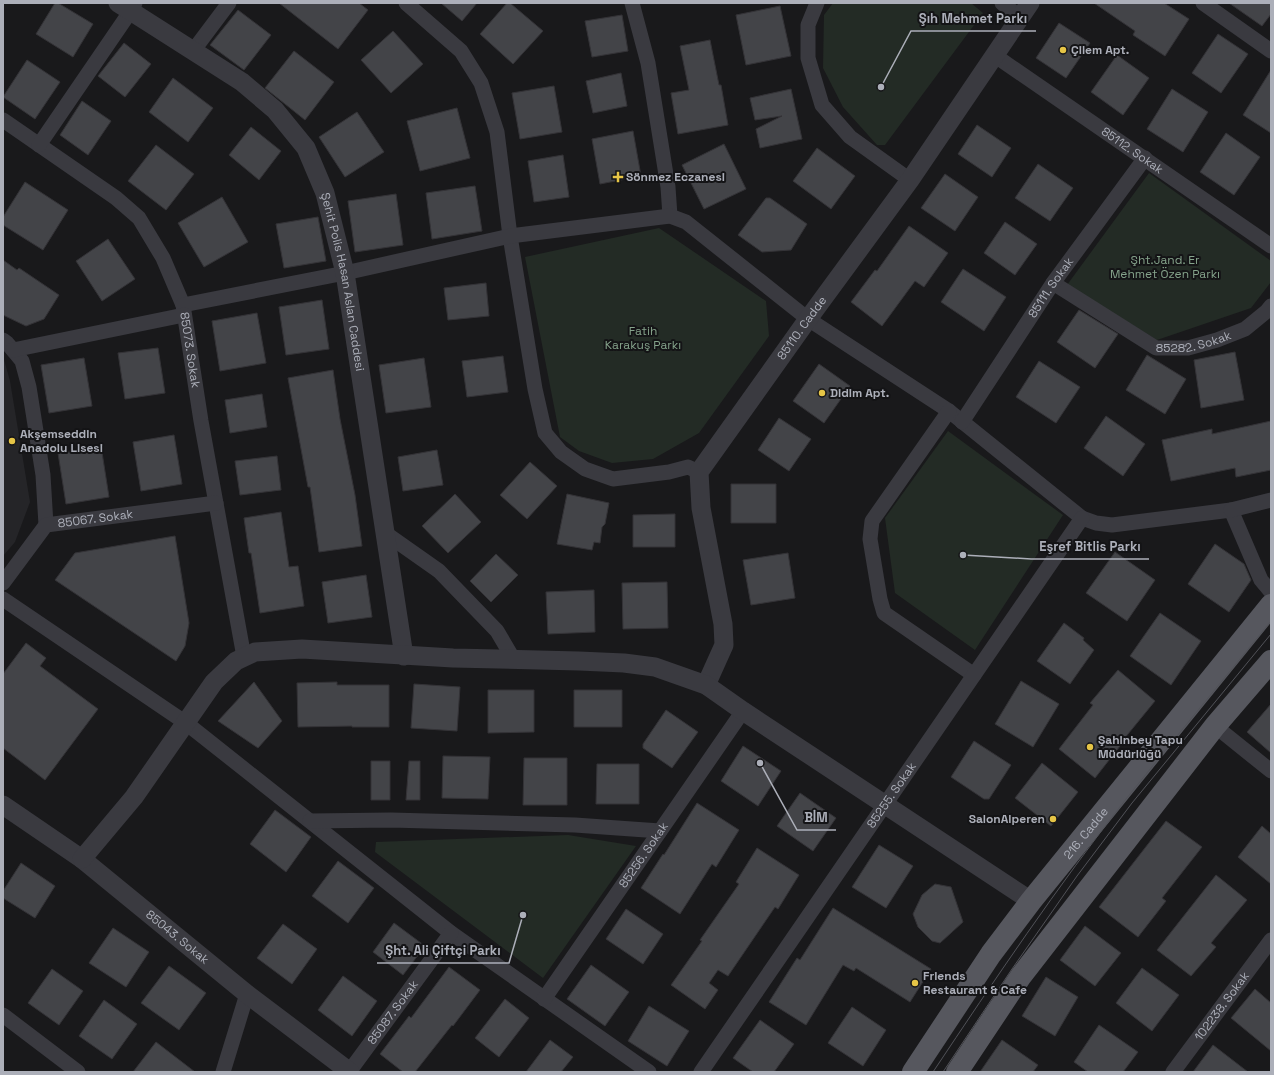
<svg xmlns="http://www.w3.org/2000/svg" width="1274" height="1075" font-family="'Space Grotesk',sans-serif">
	<rect width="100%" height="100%" fill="#19191b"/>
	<!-- built -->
	<path fill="#252528" d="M3,356L10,381L30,502L15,542L3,556Z"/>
	<!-- green -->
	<path fill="#232b25" d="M833,3H971L983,13L885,145H877L843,107L823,68L824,15Z
		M1149,173L1271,261V282L1251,308L1157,340L1067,285Z
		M659,228L766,301L769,336L699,433L653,459L612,463L579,451L560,437L525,257Z
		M948,431L1063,515L975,650L895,593L885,518Z
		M568,835L636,846L543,978L375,852L376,842Z"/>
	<!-- building -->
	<path fill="#434448" stroke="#343337" d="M55,3H58L93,24L73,57L36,34Z
		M279,3H359L368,10L338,49Z
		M441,3H477L462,21Z
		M507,3H510L543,31L513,64L480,34Z
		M1094,3H1164L1189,19L1165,56L1133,35L1135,31Z
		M1229,3H1271V14L1262,26Z
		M780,6L791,56L746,65L736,15Z
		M238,10L271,35L244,70L210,45Z
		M622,15L628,51L592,57L585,21Z
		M1059,23L1090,43L1066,78L1036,58Z
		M393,31L423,64L391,93L361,60Z
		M1218,34L1248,54L1221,93L1192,73Z
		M710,40L719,85H721L728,125L678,134L671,93L689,90L680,46Z
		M124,43L151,64L125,97L98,76Z
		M294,51L334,82L305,120L265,88Z
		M1117,55L1149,78L1123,115L1091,92Z
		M27,60L60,82L35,119L3,97Z
		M1271,70V133L1243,115Z
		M621,73L627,106L593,113L586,81Z
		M173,78L213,108L188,142L149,112Z
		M554,86L562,132L520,139L512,93Z
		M791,89L802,139L760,148L756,129L782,116L755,120L750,98Z
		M1172,89L1208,112L1183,152L1147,129Z
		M82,101L111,121L88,155L60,135Z
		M457,108L470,158L420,171L407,121Z
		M357,112L384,152L345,177L319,137Z
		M977,125L1011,148L992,177L958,154Z
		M251,127L281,151L259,180L229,155Z
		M633,131L641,176L600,184L592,139Z
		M1226,133L1260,157L1234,195L1200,172Z
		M724,144L746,189L704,209L682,165Z
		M156,145L194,174L166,210L128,181Z
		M817,148L855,176L831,209L793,181Z
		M563,155L569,197L534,202L528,161Z
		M1038,164L1073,188L1050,221L1015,198Z
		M945,174L978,197L955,231L921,208Z
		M25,182L68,210L43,250L3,225V217Z
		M475,186L482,231L432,239L426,193Z
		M396,194L403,245L355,252L348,201Z
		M222,197L248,242L204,267L178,223Z
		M766,198H770L807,224L791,250L762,252L738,235Z
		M318,217L326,261L284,268L276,224Z
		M1005,222L1037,244L1015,275L984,253Z
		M909,226L948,253L924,287L915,281L882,326L851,302L875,270L877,271Z
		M108,239L135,279L102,301L76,261Z
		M3,260L17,270L19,268L59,295L44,319L26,326L3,315Z
		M963,269L1006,297L984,331L941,302Z
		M486,283L489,316L448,320L444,288Z
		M322,300L329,349L286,355L279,307Z
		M1079,310L1118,334L1095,368L1057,342Z
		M257,313L266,363L220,371L212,321Z
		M158,348L165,393L125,399L118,353Z
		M1235,352L1244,400L1201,408L1194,360Z
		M1147,355L1186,379L1165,414L1126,390Z
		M503,356L508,392L467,397L462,361Z
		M84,358L92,406L49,413L41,365Z
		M424,358L431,407L386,413L379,365Z
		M1039,361L1080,387L1056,423L1016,397Z
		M819,364L850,386L824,423L793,401Z
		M333,370L340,419L355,495L362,546L319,552L310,487H308L288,378Z
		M262,394L267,427L230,433L225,400Z
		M1106,416L1145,444L1123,476L1084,448Z
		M779,418L811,439L789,471L758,450Z
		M1271,421V470L1236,477L1235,468L1171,481L1162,440L1212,429V434Z
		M174,435L182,484L141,491L133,442Z
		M101,446L109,497L66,504L58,453Z
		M437,450L443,485L403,491L398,457Z
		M277,456L281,490L240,495L235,461Z
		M530,462L557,486L527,519L500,495Z
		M731,484H776V523H731Z
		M455,494L481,522L448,553L422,526Z
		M567,494L609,503L605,524L602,527L600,543L594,542L592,550L557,544Z
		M281,512L289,567L298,566L304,606L260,613L251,553H249L244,518Z
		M675,514V547H633V515Z
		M175,536L189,623L185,646L176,661L55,580L75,553Z
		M1215,544L1244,564L1251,580L1229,612L1188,584Z
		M1115,552L1155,580L1127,621L1086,593Z
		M788,553L795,598L751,605L743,560Z
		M496,554L518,575L491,602L470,581Z
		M366,575L372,617L328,623L322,582Z
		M667,582L668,628L623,629L622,583Z
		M594,590L595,632L548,634L546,592Z
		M1160,613L1201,641L1171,685L1130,656Z
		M1064,623L1084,638L1083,640L1094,650L1070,684L1037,661Z
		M26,643L46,658L40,666L98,709L45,780L3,748V674Z
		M1118,670L1155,701L1119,745L1120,746L1095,778L1059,749L1093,705L1090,703Z
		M1021,681L1059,704L1033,747L995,724Z
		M254,682L282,721L258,748L218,721Z
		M337,682V685H389V727H352V726L298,727L297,683Z
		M414,684L460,687L457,731L411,728Z
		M488,690H534V732L488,733Z
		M574,690H622V727H574Z
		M1271,704V753L1247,732Z
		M666,710L698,732L672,768L643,748V744Z
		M974,741L1011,765L989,799H984L951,777Z
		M743,746L781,771L758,806L721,781Z
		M443,756L490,757L488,799L442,798Z
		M524,758H567V805H523Z
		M371,761H390V800H371Z
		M409,761H420V800H406Z
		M1042,763L1078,792L1051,826L1015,798Z
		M597,764H639V804H596Z
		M800,793L836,818L813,851L777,826Z
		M697,803L739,830L716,867L712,864L680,914L641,888L663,854L664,855Z
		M275,810L311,837L286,872L250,844Z
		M1166,821L1202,847L1162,898L1166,901L1138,937L1099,907Z
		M1262,826L1271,834V884L1238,857Z
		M879,845L913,866L886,908L852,887Z
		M757,848L799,875L778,909L775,907L728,976L718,970L709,983L718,990L705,1009L671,985L702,941L700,940L739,884L736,882Z
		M338,861L374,888L348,923L312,896Z
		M21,863L55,886L35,918L3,898V891Z
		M1216,875L1247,900L1211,943L1216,947L1191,976L1157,950Z
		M935,884L951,887L963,922L940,943L932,941L918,927L913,914L922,895Z
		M833,908L931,969L910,1002L856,968L854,971L843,965L806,1025L769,1002L797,958L800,960Z
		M626,909L663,934L643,964L606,939Z
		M394,923L425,946L403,975L373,952Z
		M283,924L317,949L292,984L257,958Z
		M1085,926L1121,953L1095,986L1060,960Z
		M113,928L149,952L126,987L89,963Z
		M591,965L629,992L605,1026L567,999Z
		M169,966L206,993L179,1030L141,1003Z
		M449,967L480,990L453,1026L452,1025L415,1072H403L380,1054L409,1016L411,1018Z
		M1142,968L1179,995L1152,1031L1116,1003Z
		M52,969L83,991L59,1025L28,1003Z
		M343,976L377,1001L352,1036L318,1010Z
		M1046,977L1078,997L1055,1036L1022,1016Z
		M1255,989L1271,1003V1051L1231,1018Z
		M505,999L529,1018L499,1057L475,1038Z
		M104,1000L137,1024L112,1059L79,1036Z
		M649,1006L689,1031L667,1066L628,1041Z
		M852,1007L886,1030L863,1066L828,1043Z
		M760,1020L794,1044L774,1072H753L733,1058Z
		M1099,1025L1138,1052L1123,1072H1088L1074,1062Z
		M550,1040L573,1057L561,1072H526Z
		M1002,1040L1038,1065L1033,1072H980Z
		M156,1042L195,1072H133Z
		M1213,1045L1248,1072H1193Z"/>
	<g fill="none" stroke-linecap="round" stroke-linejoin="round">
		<!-- minor -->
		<g stroke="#3a3a40" stroke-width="15">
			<path d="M406,3L461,51L481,83L497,132L510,236L535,389L545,433L561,452L585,469L613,479L669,472L688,467L699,472"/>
			<path d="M632,3L648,63L668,187L670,216"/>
			<path d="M817,3L808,25V58L822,105L850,137L910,180"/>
			<path d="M1002,3L1020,17"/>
			<path d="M1203,3L1271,51"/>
			<path d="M193,51L229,3"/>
			<path id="s1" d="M994,55L1271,246"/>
			<path id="s2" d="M3,120L116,198L139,218L163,258L183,305L201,421L244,657"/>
			<path d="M39,145L130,12L135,3"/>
			<path id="s3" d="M1053,283L1156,348H1188L1217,340L1245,329L1267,311L1271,306"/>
			<path d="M183,305L345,273L510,236L670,216L686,222L808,319L949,411L1082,518L1096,523L1112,525L1231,510L1261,580L1271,592"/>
			<path d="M3,340L7,343L22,361L29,387L43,475L46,525"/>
			<path d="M13,350L184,315"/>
			<path d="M949,411L872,521L870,539L880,599L884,613L974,675"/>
			<path id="s4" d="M962,422L1053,283L1145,158"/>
			<path d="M1231,510L1271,500"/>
			<path d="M385,533L439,571L497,631L514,660"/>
			<path id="s5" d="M3,583L46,525L216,503"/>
			<path d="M3,599L186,723L451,933L649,1072"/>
			<path d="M1215,726L1271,771"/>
			<path d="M310,821L391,820L575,825L660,831"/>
			<path id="s6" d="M544,999L743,711"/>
			<path d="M3,1015L78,1072"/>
			<path d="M223,1072L247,994"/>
			<path id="s7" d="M349,1072L451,933"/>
			<path id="s8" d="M701,1072L1082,518"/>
			<path id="s9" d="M1173,1072L1271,940"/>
		</g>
		<!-- tertiary -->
		<g stroke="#3a3a40" stroke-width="19">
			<path id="s10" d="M118,3L242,82L275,110L306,148L325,193L345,273L404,656"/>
			<path id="s11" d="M706,685L724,645L723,624L701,508L699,472L808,319L910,180L1030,3"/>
			<path id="s12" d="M3,805L82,859L247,994L350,1072"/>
			<path d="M82,859L134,797L214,682L236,661L255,652L302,649L453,658L579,661L624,663L655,667L706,685L743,711L1031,901"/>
		</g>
		<!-- primary -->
		<g stroke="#56575e" stroke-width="22">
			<path id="s13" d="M913,1072L991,954L1031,901L1271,605"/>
			<path d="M957,1072L1021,976L1215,726L1271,661"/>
		</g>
		<!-- tram -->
		<path stroke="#515258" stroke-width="1" d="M933,1072C995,979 1057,887 1126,799C1174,739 1223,680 1271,621
			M943,1072L1012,969L1077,876L1132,803L1271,634"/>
	</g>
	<!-- markers -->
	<g fill="#e6c546" stroke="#141416" stroke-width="1.5">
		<circle cx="1063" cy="50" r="4"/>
		<path d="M616 171h4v4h4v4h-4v4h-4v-4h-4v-4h4z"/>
		<circle cx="822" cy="393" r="4"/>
		<circle cx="12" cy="441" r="4"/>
		<circle cx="1090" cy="747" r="4"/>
		<circle cx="1053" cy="819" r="4"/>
		<circle cx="915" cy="983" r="4"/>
	</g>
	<g text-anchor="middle" stroke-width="4" stroke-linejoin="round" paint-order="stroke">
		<!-- poi labels -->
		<g font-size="12" font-weight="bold" fill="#acafb9" stroke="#141416" text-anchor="start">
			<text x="1071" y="54">Çilem Apt.</text>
			<text x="626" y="181">Sönmez Eczanesi</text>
			<text x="830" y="397">Didim Apt.</text>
			<text x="20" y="438">Akşemseddin<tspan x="20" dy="14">Anadolu Lisesi</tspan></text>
			<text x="1098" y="744">Şahinbey Tapu<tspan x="1098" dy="14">Müdürlüğü</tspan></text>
			<text x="1045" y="823" text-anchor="end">SalonAlperen</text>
			<text x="923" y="980">Friends<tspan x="923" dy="14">Restaurant &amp; Cafe</tspan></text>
		</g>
		<!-- street labels -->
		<g font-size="12" fill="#acafb9" stroke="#141416">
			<text dy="4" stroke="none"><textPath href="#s1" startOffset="168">85112. Sokak</textPath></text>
			<text dy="4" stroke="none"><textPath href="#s10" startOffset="379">Şehit Polis Hasan Aslan Caddesi</textPath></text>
			<text dy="4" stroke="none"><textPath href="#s4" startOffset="161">85111. Sokak</textPath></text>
			<text dy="4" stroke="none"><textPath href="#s11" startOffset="396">85110. Cadde</textPath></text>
			<text dy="4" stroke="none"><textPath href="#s3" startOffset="160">85282. Sokak</textPath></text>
			<text dy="4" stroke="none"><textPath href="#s2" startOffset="311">85073. Sokak</textPath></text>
			<text dy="4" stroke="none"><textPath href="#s5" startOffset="122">85067. Sokak</textPath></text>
			<text dy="4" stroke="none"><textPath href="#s8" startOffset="336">85255. Sokak</textPath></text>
			<text dy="4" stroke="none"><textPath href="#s13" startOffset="295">216. Cadde</textPath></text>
			<text dy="4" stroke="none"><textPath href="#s6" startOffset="175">85256. Sokak</textPath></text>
			<text dy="4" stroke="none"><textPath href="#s12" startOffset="219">85043. Sokak</textPath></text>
			<text dy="4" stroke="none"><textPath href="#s9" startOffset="82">102238. Sokak</textPath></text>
			<text dy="4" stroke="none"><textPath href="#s7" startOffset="74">85087. Sokak</textPath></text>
		</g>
		<!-- park labels -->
		<g font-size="12" fill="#85a38b" stroke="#141416">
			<text x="1165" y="264">Şht.Jand. Er<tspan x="1165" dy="14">Mehmet Özen Parkı</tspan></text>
			<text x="643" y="335">Fatih<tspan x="643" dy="14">Karakuş Parkı</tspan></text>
		</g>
	</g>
	<!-- callouts -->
	<path fill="none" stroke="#acafb9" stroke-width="1.5" d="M881 87L911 31H1036M963 555L1031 559H1149M760 763L797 830H836M523 915L509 963H377"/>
	<g fill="#acafb9" stroke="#141416" stroke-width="1.5">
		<circle cx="881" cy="87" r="4"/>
		<circle cx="963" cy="555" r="4"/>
		<circle cx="760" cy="763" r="4"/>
		<circle cx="523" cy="915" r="4"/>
	</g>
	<g font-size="13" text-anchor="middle" font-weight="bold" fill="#acafb9" stroke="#141416" stroke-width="4" stroke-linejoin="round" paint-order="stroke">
		<text x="973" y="23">Şıh Mehmet Parkı</text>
		<text x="1090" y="551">Eşref Bitlis Parkı</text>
		<text x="816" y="822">BİM</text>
		<text x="443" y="955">Şht. Ali Çiftçi Parkı</text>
	</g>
	<!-- border -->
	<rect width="1274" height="1075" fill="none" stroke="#acafb9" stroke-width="8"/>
</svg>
